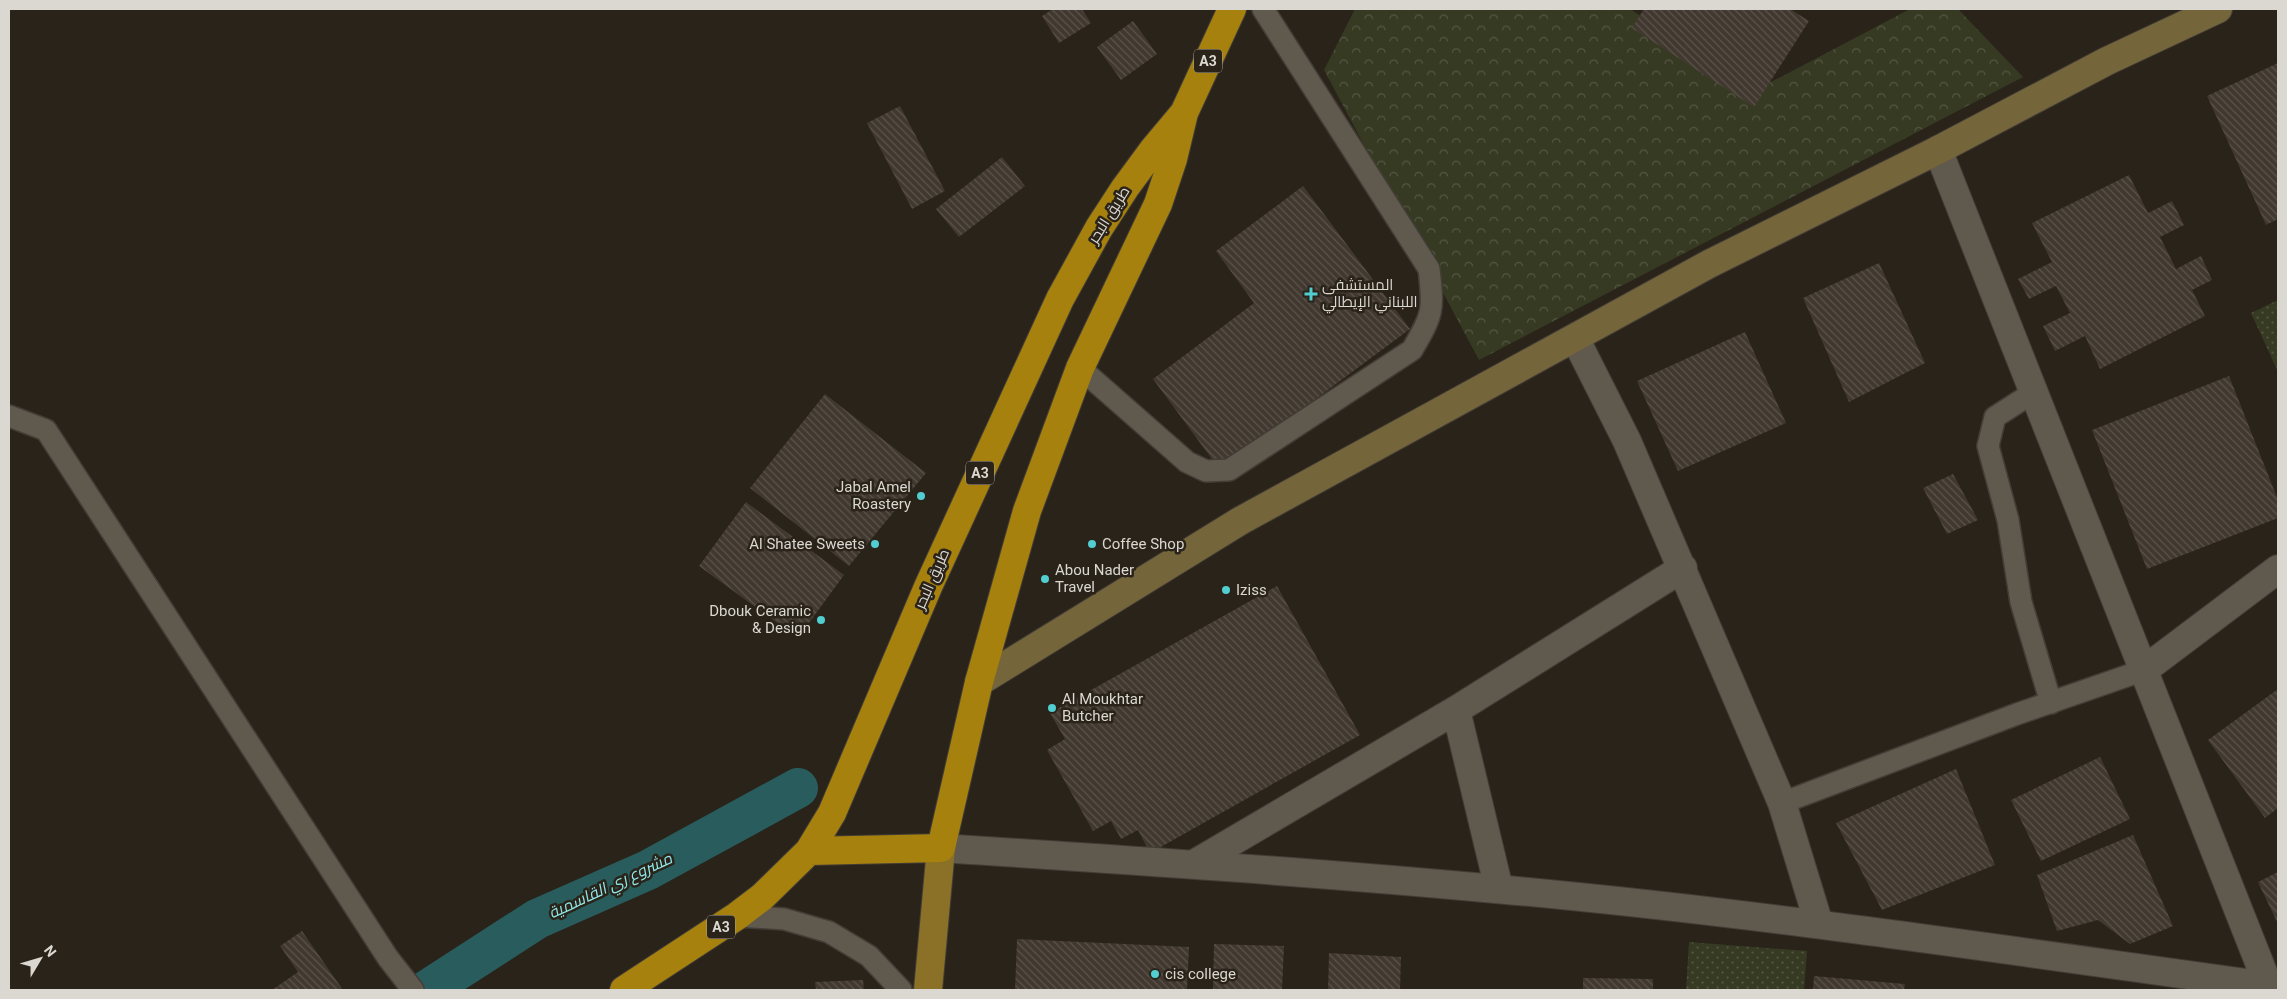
<svg xmlns="http://www.w3.org/2000/svg" width="2287" height="999" font-family="Roboto,Cairo,sans-serif">
	<defs>
		<pattern id="grass-dots" width="8" height="8" patternUnits="userSpaceOnUse" patternTransform="scale(1.25)"><rect width="8" height="8" fill="#373a23"/><path d="M2 2h.1M6 6h.1" fill="none" stroke="#535642" stroke-width="1.8" stroke-linecap="round"/></pattern>
		<pattern id="forest-crowns" width="20" height="18" patternUnits="userSpaceOnUse" patternTransform="scale(1.25)"><rect width="20" height="18" fill="#373a23"/><path d="M2 6a3 3 0 1 1 6 0M12 15a3 3 0 1 1 6 0" fill="none" stroke="#535642"/></pattern>
		<pattern id="building-back-hatch" width="6" height="6" patternUnits="userSpaceOnUse" patternTransform="scale(1.25)"><rect width="6" height="6" fill="#413830"/><path d="M-1 5l2 2M0 0l6 6M5-1l2 2" fill="none" stroke="#5c544d"/></pattern>
	</defs>
	<rect width="100%" height="100%" fill="#29231a"/>
	<!-- grass -->
	<path fill="url(#grass-dots)" d="M2278,300V372L2251,313Z
		M1689,942L1807,951L1804,990H1686Z"/>
	<!-- forest -->
	<path fill="url(#forest-crowns)" d="M1355,9H1630L1754,91L1910,9H1958L2023,77L1479,360L1324,70Z"/>
	<g fill="none" stroke-linecap="round" stroke-linejoin="round">
		<!-- canal -->
		<path stroke="#295d5d" stroke-width="40" d="M427,990L537,919L648,870L798,788"/>
	</g>
	<!-- building -->
	<path fill="url(#building-back-hatch)" d="M1053,9H1082L1091,23L1059,43L1042,16Z
		M1644,9H1790L1809,21L1754,107L1632,28Z
		M1133,21L1157,54L1121,80L1097,47Z
		M2278,63V219L2266,225L2207,96Z
		M900,106L945,191L912,209L867,123Z
		M1002,157L1025,186L959,237L936,209Z
		M2129,175L2148,213L2172,201L2184,225L2160,237L2176,269L2201,256L2212,280L2192,290L2205,316L2100,369L2085,336L2055,351L2043,326L2070,313L2056,286L2029,299L2018,279L2052,262L2032,223Z
		M1303,186L1410,329L1220,470L1153,379L1254,303L1216,251Z
		M1879,263L1925,363L1849,402L1803,298Z
		M1745,332L1786,423L1678,471L1637,381Z
		M2229,376L2278,500V518L2147,569L2092,430Z
		M825,394L926,473L849,566L750,488Z
		M1953,474L1978,520L1947,534L1923,488Z
		M746,502L844,575L798,638L699,566Z
		M1277,586L1360,735L1150,853L1138,830L1121,839L1111,821L1093,831L1047,750L1065,739L1050,713Z
		M2278,689V808L2265,818L2208,740Z
		M2100,757L2130,819L2041,861L2011,800Z
		M1956,769L1995,865L1882,910L1836,823Z
		M2133,835L2173,926L2130,944L2098,920L2057,931L2037,875Z
		M2278,872V924L2258,882Z
		M302,931L343,990H272L298,972L280,946Z
		M1017,939L1189,947L1187,990H1015Z
		M1214,944L1284,946L1282,990H1213Z
		M1329,953L1401,957L1400,990H1328Z
		M1814,976L1905,984L1904,990H1813Z
		M1583,978L1653,979V990H1583Z
		M863,980L864,990H816L815,982Z"/>
	<g fill="none" stroke-linecap="round" stroke-linejoin="round">
		<defs>
			<path id="lane" d="M1080,368L1187,462L1206,471L1229,470L1412,350C1433,314 1434,311 1429,269L1263,9
				M2034,392L1995,417L1988,446L2008,520L2021,602L2051,703
				M9,416L46,430L388,958L413,990
				M1782,803L2017,714L2144,670
				M737,916L784,919L829,932L869,956L901,990"/>
			<path id="street" d="M1938,150L2270,990
				M1575,338L1627,441L1782,803L1819,924
				M2144,670L2278,569
				M1456,710L1499,889
				M941,848C1126,860 1312,872 1496,889C1755,912 2012,951 2268,986
				M1194,864L1456,710L1683,568"/>
			<path id="secondary" d="M979,682L1240,521L1709,264L1938,150L2107,61L2218,9"/>
			<path id="primary" d="M928,990L941,848"/>
			<path id="highway" d="M809,851L941,848L979,682L1027,511L1080,368L1158,204L1173,159L1184,113L1232,9
				M624,990L737,916L762,897L809,851L832,813L928,587L1060,299L1099,228L1125,188L1153,150L1184,113"/>
		</defs>
		<!-- lane casing -->
		<use href="#lane" stroke="#423d36" stroke-width="24"/>
		<!-- street casing -->
		<use href="#street" stroke="#423d36" stroke-width="30"/>
		<!-- secondary casing -->
		<use href="#secondary" stroke="#423d36" stroke-width="30"/>
		<!-- primary casing -->
		<use href="#primary" stroke="#423d36" stroke-width="30"/>
		<!-- highway casing -->
		<use href="#highway" stroke="#423d36" stroke-width="30"/>
		<!-- lane -->
		<use href="#lane" stroke="#5f594e" stroke-width="21"/>
		<!-- street -->
		<use href="#street" stroke="#5f594e" stroke-width="28"/>
		<!-- secondary -->
		<use href="#secondary" stroke="#75653a" stroke-width="28"/>
		<!-- primary -->
		<use href="#primary" stroke="#8a7127" stroke-width="28"/>
		<!-- highway -->
		<use href="#highway" stroke="#a7810d" stroke-width="28"/>
	</g>
	<!-- markers -->
	<g fill="#52cdd0" stroke="#29231a" stroke-width="2">
		<path d="M1308.5 286.5h5v5h5v5h-5v5h-5v-5h-5v-5h5z"/>
		<circle cx="921" cy="496" r="5"/>
		<circle cx="875" cy="544" r="5"/>
		<circle cx="1092" cy="544" r="5"/>
		<circle cx="1045" cy="579" r="5"/>
		<circle cx="1226" cy="590" r="5"/>
		<circle cx="821" cy="620" r="5"/>
		<circle cx="1052" cy="708" r="5"/>
		<circle cx="1155" cy="974" r="5"/>
	</g>
	<g text-anchor="middle" stroke-width="5" stroke-linejoin="round" paint-order="stroke">
		<!-- shield labels -->
		<g fill="#29231a" stroke="#a6a19a" stroke-width="1">
			<rect x="1194" y="49.5" width="28" height="23" rx="4"/>
			<rect x="966" y="461.5" width="28" height="23" rx="4"/>
			<rect x="707" y="915.5" width="28" height="23" rx="4"/>
		</g>
		<g font-size="14" font-weight="bold" fill="#dbd7d1">
			<text x="1208" y="66">A3</text>
			<text x="980" y="478">A3</text>
			<text x="721" y="932">A3</text>
		</g>
		<!-- street labels -->
		<g font-size="15" fill="#dbd7d1" stroke="#29231a">
			<text transform="translate(1109 215) rotate(-58)" y="5">طريق البحر</text>
			<text transform="translate(932 579) rotate(-66)" y="5">طريق البحر</text>
		</g>
		<!-- poi labels -->
		<g font-size="15" fill="#dbd7d1" stroke="#29231a" text-anchor="start">
			<text x="1322" y="290">المستشفى<tspan x="1322" dy="17">اللبناني الإيطالي</tspan></text>
			<text x="911" y="492" text-anchor="end">Jabal Amel<tspan x="911" dy="17">Roastery</tspan></text>
			<text x="865" y="549" text-anchor="end">Al Shatee Sweets</text>
			<text x="1102" y="549">Coffee Shop</text>
			<text x="1055" y="575">Abou Nader<tspan x="1055" dy="17">Travel</tspan></text>
			<text x="1236" y="595">Iziss</text>
			<text x="811" y="616" text-anchor="end">Dbouk Ceramic<tspan x="811" dy="17">&amp; Design</tspan></text>
			<text x="1062" y="704">Al Moukhtar<tspan x="1062" dy="17">Butcher</tspan></text>
			<text x="1165" y="979">cis college</text>
		</g>
		<!-- water labels -->
		<g font-size="16" font-style="italic" fill="#91e9ea" stroke="#29231a">
			<text transform="translate(610 885) rotate(-25)" y="6">مشروع ري القاسمية</text>
		</g>
	</g>
	<!-- border -->
	<rect width="2287" height="999" fill="none" stroke="#dbd7d1" stroke-width="20"/>
	<!-- north arrow -->
	<g transform="translate(40 959) rotate(52)" stroke="#29231a" stroke-width="4" paint-order="stroke">
	<path d="M0-4L9 19L0 12L-9 19Z" fill="#dbd7d1"/>
	<text y="-8" font-size="14" font-weight="bold" text-anchor="middle" fill="#dbd7d1">N</text>
	</g>
</svg>
